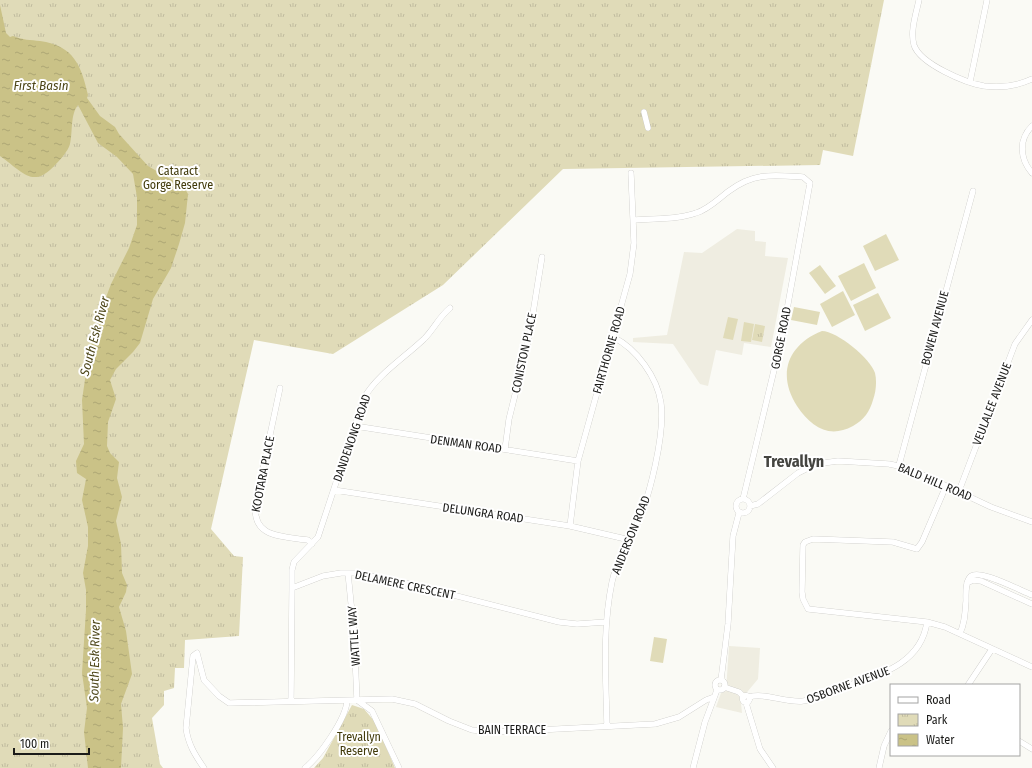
<svg xmlns="http://www.w3.org/2000/svg" width="1032" height="768" font-family="'Fira Sans Condensed',sans-serif">
	<defs>
		<pattern id="park-tufts" width="24" height="20" patternUnits="userSpaceOnUse"><rect width="24" height="20" fill="#e0dbb8"/><path d="M3 7l-1-3M5 7V3M7 7l1-3M15 17l-1-3M17 17v-4M19 17l1-3" fill="none" stroke="#c0bb9e"/></pattern>
		<pattern id="water-ripples" width="26" height="14" patternUnits="userSpaceOnUse"><rect width="26" height="14" fill="#cac287"/><path d="M2 4q2-2 4 0t4 0M15 11q2-2 4 0t4 0" fill="none" stroke="#ada674"/></pattern>
	</defs>
	<rect width="100%" height="100%" fill="#fafaf5"/>
	<!-- built -->
	<path fill="#efede1" d="M737,229L755,231V241L766,242L765,256L788,258L771,347L744,343L742,355L716,350L708,386L700,384L673,344L633,342V338L667,335L684,252L702,253Z
		M729,646L760,648L758,679L743,697L741,703L742,713L716,707L721,693L726,691Z"/>
	<!-- park -->
	<path fill="url(#park-tufts)" d="M0,0H884L853,156L823,150L820,165L563,169L443,285L333,354L254,340L211,529L234,556L243,557L239,636L185,640L184,668H175L174,688L164,691V705L152,718L160,764L163,768H0Z
		M755,324L765,326L762,342L752,340Z
		M352,705L364,709L376,723L395,768H314L323,758Z"/>
	<!-- pitch -->
	<path fill="#e0dbb8" d="M886,234L899,260L875,271L863,246Z
		M864,263L876,288L851,301L838,276Z
		M820,265L836,286L825,294L809,273Z
		M843,291L855,315L832,327L820,304Z
		M878,293L891,318L865,331L853,305Z
		M794,307L820,312L817,325L791,320Z
		M728,317L738,319L733,340L723,338Z
		M744,322L754,324L751,342L741,341Z
		M822,331C837,331 871,359 875,373C877,381 876,392 873,400C870,411 864,420 853,426C829,439 811,427 797,406C777,375 787,345 822,331Z
		M654,637L667,639L663,663L650,661Z"/>
	<!-- water -->
	<path fill="url(#water-ripples)" d="M0,5L6,33L10,37L13,36C22,40 31,40 40,41C74,46 81,65 88,95L87,98L100,116L115,127L119,134L148,166L184,187L188,194L185,223L179,244L171,268L153,299L140,343L133,352L116,369L110,380L116,399L108,422L107,446L110,453L119,462L117,478L122,497L116,521L121,544L122,573L127,585L126,592L119,607L126,631L132,674L121,704L123,728L121,768H88L84,732L87,708L82,673L86,610V590L83,573L88,546V527L82,500L86,479L77,473L76,461L84,444L82,400L89,352L102,308L111,284L129,248L137,225V197L133,174L117,157L98,143L78,105C70,115 73,132 70,144C68,151 61,159 56,164C33,190 23,172 0,156Z"/>
	<g fill="none" stroke-linecap="round" stroke-linejoin="round">
		<defs>
			<path id="minor" d="M919,0C916,14 910,31 914,45C920,64 966,83 984,86C1000,88 1017,86 1032,79
				M970,82L987,0
				M644,112L648,128
				M1032,126C1018,140 1020,159 1032,173
				M635,220C654,218 677,220 696,213C709,209 718,199 729,191C754,172 774,175 803,177L810,183L782,337L743,499
				M280,388L256,501C250,538 281,536 308,540L312,544
				M355,426L578,461
				M505,449L509,419L529,338L542,257
				M899,465L973,191
				M334,490L570,526L630,540
				M959,491L1015,344L1032,320
				M736 506a7 7 0 1 1 14 0a7 7 0 1 1-14 0Z
				M750,506L758,504L798,473L816,464L838,461L889,464L908,468L991,507L1032,522
				M570,526L578,461L630,274L634,243L631,173
				M348,573L354,633L357,700L372,711L399,768
				M967,583L973,580L981,581L1032,604
				M292,588V570L294,562L318,537L364,398C377,375 404,358 424,339C434,329 439,317 450,308
				M927,622L808,609L803,599L802,592L803,545L805,542L813,539L893,542L917,549L922,542L946,486
				M960,633C965,623 965,613 966,601C966,594 965,583 970,577C977,567 1021,591 1032,595
				M721,680L728,624L733,536L739,513
				M715 685a5 5 0 1 1 10 0a5 5 0 1 1-10 0Z
				M968,685L992,649
				M724,687L739,692L744,697
				M742.5 699a3.5 3.5 0 1 1 7 0a3.5 3.5 0 1 1-7 0Z
				M749,697C764,692 785,703 803,701C817,700 831,692 844,687C878,675 921,665 927,622L945,627L1032,667
				M291,701L292,588L323,576L341,573H355L398,581L559,622L577,624L606,622
				M746,703L760,749L773,768
				M607,727C606,679 602,630 612,582C616,561 629,544 637,524C650,496 665,434 661,403C657,377 637,349 613,337
				M1019,741L1032,749
				M204,768C195,755 188,744 186,728L193,656L197,653L204,680L219,696L229,703L392,699L415,704L449,721L472,730L496,732L655,724L679,717L706,700L714,697
				M305,768C319,757 346,719 347,701
				M693,768L705,722L717,690
				M879,768L884,746L891,731"/>
		</defs>
		<!-- minor casing -->
		<use href="#minor" stroke="#c2c1bd" stroke-width="6"/>
		<!-- minor -->
		<use href="#minor" stroke="#fff" stroke-width="5.5"/>
	</g>
	<g text-anchor="middle" stroke-width="4" stroke-linejoin="round" paint-order="stroke">
		<!-- park labels -->
		<g font-size="12" fill="#413a0a" stroke="#fff">
			<text x="178" y="175">Cataract<tspan x="178" dy="14">Gorge Reserve</tspan></text>
			<text x="359" y="741">Trevallyn<tspan x="359" dy="14">Reserve</tspan></text>
		</g>
		<!-- street labels -->
		<g font-size="12" fill="#1b1b19" stroke="#fff">
			<text transform="translate(935 328) rotate(-75)" y="4">BOWEN AVENUE</text>
			<text transform="translate(781 338) rotate(-79)" y="4">GORGE ROAD</text>
			<text transform="translate(609 350) rotate(-74)" y="4">FAIRTHORNE ROAD</text>
			<text transform="translate(524 353) rotate(-78)" y="4">CONISTON PLACE</text>
			<text transform="translate(992 404) rotate(-69)" y="4">VEULALEE AVENUE</text>
			<text transform="translate(352 438) rotate(-71)" y="4">DANDENONG ROAD</text>
			<text transform="translate(466 444) rotate(8)" y="4">DENMAN ROAD</text>
			<text transform="translate(263 474) rotate(-79)" y="4">KOOTARA PLACE</text>
			<text transform="translate(935 482) rotate(23)" y="4">BALD HILL ROAD</text>
			<text transform="translate(483 513) rotate(8)" y="4">DELUNGRA ROAD</text>
			<text transform="translate(631 535) rotate(-68)" y="4">ANDERSON ROAD</text>
			<text transform="translate(405 585) rotate(12)" y="4">DELAMERE CRESCENT</text>
			<text transform="translate(354 636) rotate(-94)" y="4">WATTLE WAY</text>
			<text transform="translate(848 685) rotate(-20)" y="4">OSBORNE AVENUE</text>
			<text x="512" y="734">BAIN TERRACE</text>
		</g>
		<!-- water labels -->
		<g font-size="13" font-style="italic" fill="#4d4618" stroke="#fff">
			<text x="41" y="90">First Basin</text>
			<text transform="translate(94 336) rotate(-75)" y="5">South Esk River</text>
			<text transform="translate(94 661) rotate(-89)" y="5">South Esk River</text>
		</g>
		<!-- district labels -->
		<g font-size="16" font-weight="bold" fill="#454541" stroke="#fff">
			<text x="794" y="467">Trevallyn</text>
		</g>
	</g>
	<!-- legend -->
	<rect x="890" y="684" width="130" height="72" fill="#ffffff" stroke="#a4a4a3"/>
	<rect x="898" y="697" width="20" height="6" fill="#ffffff" stroke="#a4a4a3"/>
	<text x="926" y="704" font-size="12" fill="#1b1b19">Road</text>
	<rect x="898" y="714" width="20" height="12" fill="url(#park-tufts)" stroke="#a4a4a3"/>
	<text x="926" y="724" font-size="12" fill="#1b1b19">Park</text>
	<rect x="898" y="734" width="20" height="12" fill="url(#water-ripples)" stroke="#a4a4a3"/>
	<text x="926" y="744" font-size="12" fill="#1b1b19">Water</text>
	<!-- scale -->
	<path d="M14 748v6h75v-6" fill="none" stroke="#1b1b19" stroke-width="2"/>
	<text x="20" y="748" font-size="12" fill="#1b1b19" stroke="#ffffff" stroke-width="3" paint-order="stroke">100 m</text>
</svg>
